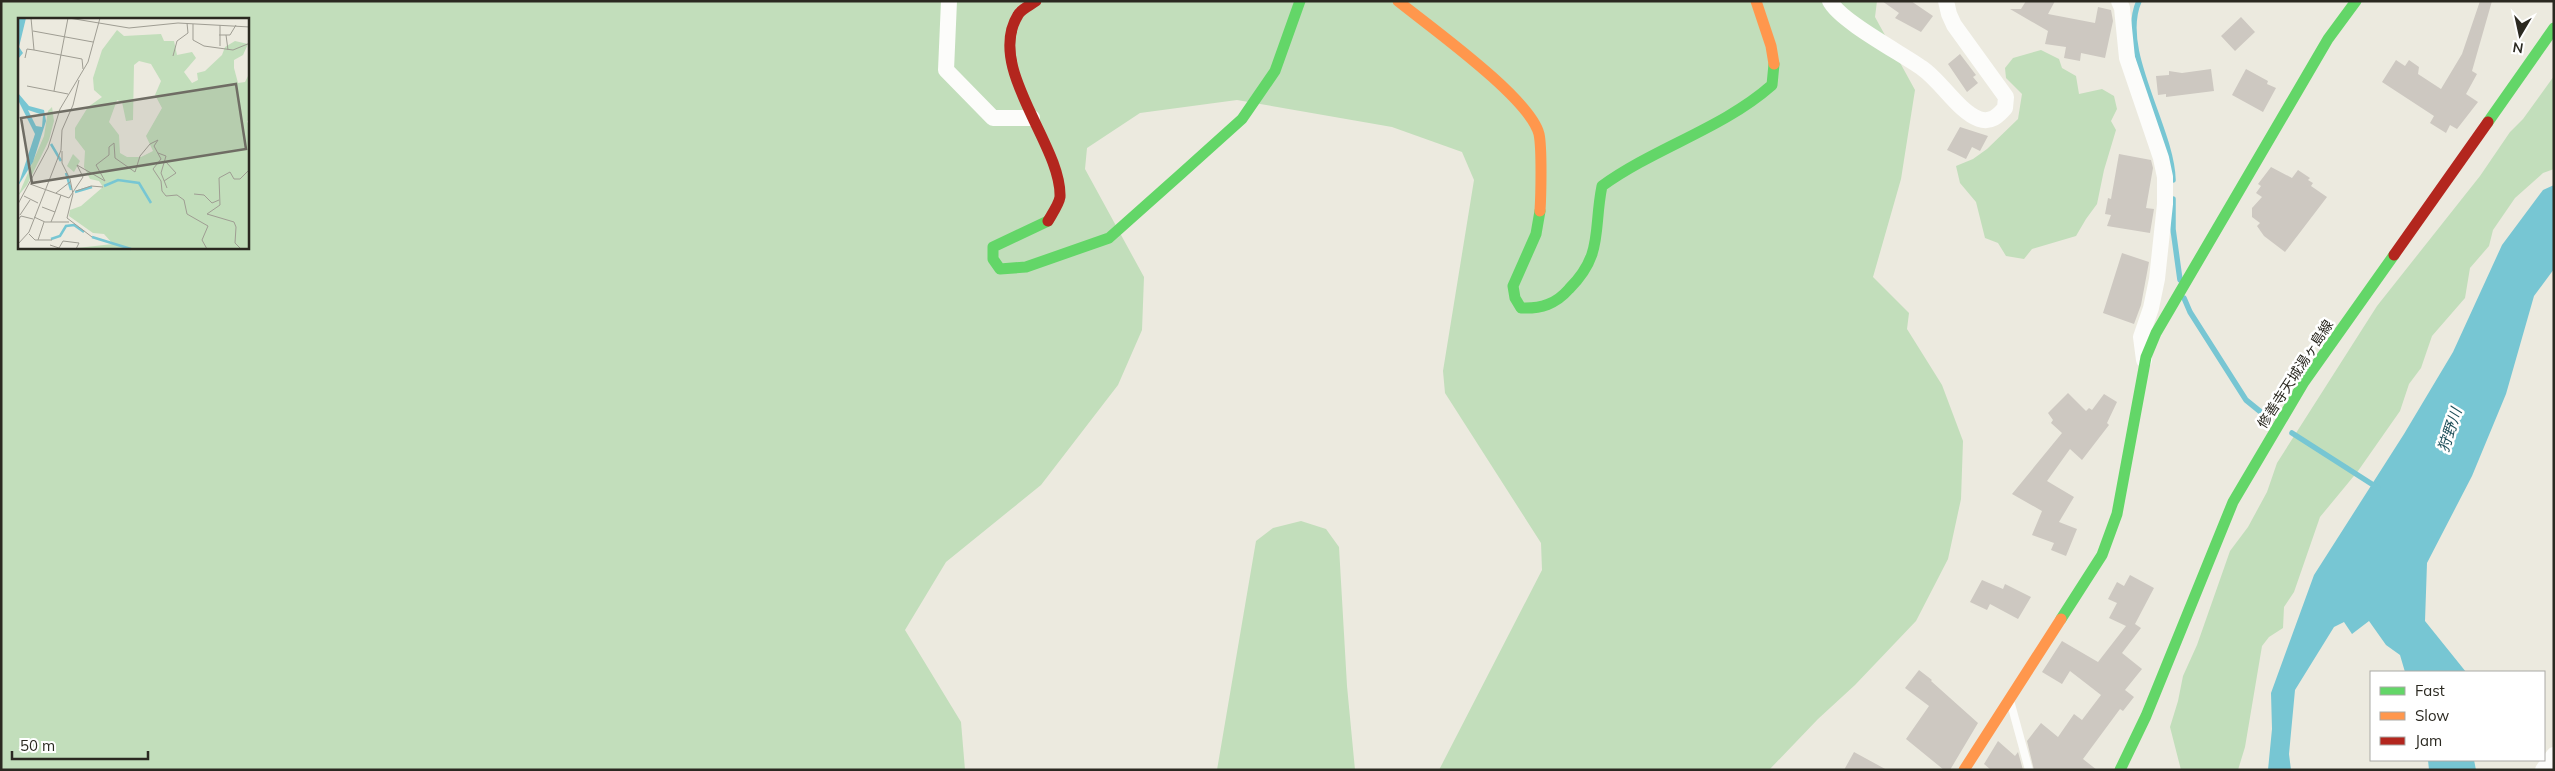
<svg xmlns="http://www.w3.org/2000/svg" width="2555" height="771" font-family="Mulish,'Noto Sans JP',sans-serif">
	<rect width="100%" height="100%" fill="#eceadf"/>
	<!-- green -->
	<path fill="#c2debb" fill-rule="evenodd" d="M1,1H1877L1875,17L1915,90L1901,179L1873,277L1909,313L1907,329L1942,385L1963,441L1961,499L1948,559L1916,621L1855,685L1818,719L1769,770H1439L1542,570L1541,543L1445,393L1443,371L1474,180L1462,152L1392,127L1237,100L1140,113L1087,148L1085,169L1144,277L1142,330L1118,385L1041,485L946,562L905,630L961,722L965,770H1ZM19,19H248V248H19Z
		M2041,50L2059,59L2062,68L2076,76L2079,94L2102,89L2114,96L2117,109L2111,121L2116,130L2104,170L2097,204L2086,219L2076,236L2032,249L2024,259L2006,256L1998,243L1985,238L1976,202L1960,183L1956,166L1973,159L1987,149L2018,119L2022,94L2006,78L2005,68L2013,58Z
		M2554,76V169L2543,173L2515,198L2493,230L2489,246L2470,268L2465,298L2432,336L2421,368L2409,384L2400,411L2358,471L2320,517L2294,592L2284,607L2283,628L2269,637L2262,646L2245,747L2238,770H2181L2170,727L2178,701L2183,676L2197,645L2230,551L2248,527L2267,492L2277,463L2377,306L2480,176L2510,132L2523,119Z
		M1301,521L1326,529L1339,547L1347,686L1355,770H1217L1256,541L1273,528Z"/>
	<!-- water -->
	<path fill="#77c6d3" d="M2554,185V269L2534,296L2506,394L2472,476L2427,563L2425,621L2466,672H2405L2400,655L2386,645L2369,621L2352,634L2344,622L2334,627L2295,690L2289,754L2291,770H2268L2272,729L2271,693L2314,575L2404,434L2453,352L2502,245L2543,190Z
		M2428,760H2474L2476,770H2429Z"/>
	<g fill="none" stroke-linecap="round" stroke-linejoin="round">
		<!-- stream -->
		<path stroke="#77c6d3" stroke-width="5.5" d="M2139,1C2117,50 2172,128 2173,180
			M2173,199V229L2180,280
			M2184,298L2190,312L2246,400L2262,413
			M2292,433L2378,488"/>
	</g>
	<!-- building -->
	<path fill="#cdc8c1" d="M1882,1H1911L1933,16L1921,32L1895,18L1899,13Z
		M2026,1H2055L2048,14L2095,23L2098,7L2111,10L2113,21L2105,58L2081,53L2080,61L2064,58L2066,47L2045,44L2048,31L2010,9H2021Z
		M2480,1H2492L2472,71L2477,74L2466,94L2478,102L2457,129L2450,125L2446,133L2430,123L2434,116L2382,82L2396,60L2405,66L2409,60L2419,67L2418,74L2441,89L2462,54Z
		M2241,17L2255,32L2235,51L2221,36Z
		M1960,54L1976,75L1973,77L1978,83L1967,92L1948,64Z
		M2211,69L2214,91L2166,97V94L2158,95L2156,76L2169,75V71L2182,73Z
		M2246,69L2268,81L2267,84L2276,88L2263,112L2232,95Z
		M1960,127L1988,136L1980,151L1972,147L1966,159L1947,150Z
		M2119,154L2151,160L2153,168L2146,208L2154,209L2150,233L2107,226L2111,215L2105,214L2108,198L2111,199Z
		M2271,167L2292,178L2298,170L2310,178L2308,180L2313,183L2311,186L2327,197L2285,252L2264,236L2257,226L2260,223L2252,217V208L2262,197L2256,193L2261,186L2258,184Z
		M2122,253L2149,262L2141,305L2134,324L2103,313Z
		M2068,393L2086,411L2089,408L2092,410L2104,394L2117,402L2107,423L2109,425L2082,460L2070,449L2047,481L2074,497L2059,522L2077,529L2066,556L2051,550L2054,543L2032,535L2042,511L2012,494L2062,433L2051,423L2053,420L2048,413Z
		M2130,575L2154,588L2135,624L2141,628L2122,653L2142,669L2125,690L2134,697L2123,711L2120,709L2083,759L2097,770H2034L2027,741L2041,723L2058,737L2074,714L2082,720L2101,695L2070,671L2062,684L2042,672L2062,641L2098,662L2126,626L2109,618L2117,603L2108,599L2117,582L2124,586Z
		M1982,580L2003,589L2005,584L2031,597L2018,619L1990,604L1987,610L1970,602Z
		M1919,670L1932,680L1931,681L1978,723L1950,770H1944L1906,739L1929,706L1905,688Z
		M1998,741L2015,756L2018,752L2023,770H1991L1984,764Z
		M1854,752L1887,770H1844Z"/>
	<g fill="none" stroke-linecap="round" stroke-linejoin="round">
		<!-- lane -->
		<path stroke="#fcfcfa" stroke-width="8" d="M2011,704L2029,770"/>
		<!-- street -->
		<path stroke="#fcfcfa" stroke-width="16" d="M949,1L946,70L993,118H1032
			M1830,1C1840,21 1901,53 1922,68C1941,81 1959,112 1979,119C1991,123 1998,116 2005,108L2006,97L1954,25L1949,14L1946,1
			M2119,1L2122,8L2127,58L2161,158L2165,177V204L2157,279L2151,308L2141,337L2144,360
			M2543,770L2554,755"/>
		<!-- fast -->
		<path stroke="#63d668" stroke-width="11" d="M2488,122L2554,28
			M1540,211L1536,234L1513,286L1515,298L1521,308C1541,309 1556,304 1569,289C1604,254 1593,230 1602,186C1656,147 1722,129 1772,85L1774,64
			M1048,221L993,247V259L1000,269L1026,267L1109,238L1182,173L1242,119L1275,71L1300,1
			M2061,619L2102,555L2117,514L2146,357L2156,333L2328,39L2356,1
			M2120,770L2146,716L2233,502L2304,382L2394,255"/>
		<!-- slow -->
		<path stroke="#ff974d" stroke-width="11" d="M1398,1C1430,27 1530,98 1539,134C1542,148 1541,195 1540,211
			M1756,1L1771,46L1774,64
			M1964,770L2061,619"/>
		<!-- jam -->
		<path stroke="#b3261e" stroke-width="11" d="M1036,1C1031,5 1021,9 1018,15C985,68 1062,145 1060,197C1059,204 1052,214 1048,221
			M2394,255L2488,122"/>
	</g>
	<g text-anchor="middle" stroke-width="5" stroke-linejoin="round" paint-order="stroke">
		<!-- street labels -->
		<g font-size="14" fill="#2b2921" stroke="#fff">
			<text transform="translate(2295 374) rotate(-57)" y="5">修善寺天城湯ヶ島線</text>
		</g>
		<!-- water labels -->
		<g font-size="15" font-style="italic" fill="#1f4f59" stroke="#fff">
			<text transform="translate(2450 430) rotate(-72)" y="5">狩野川</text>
		</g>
	</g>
	<!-- overview -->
	<g transform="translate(18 18)">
		<rect width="231" height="231" fill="#eceadf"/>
		<path d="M99,12L106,18L143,16L146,23H156L159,37L174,34L178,40L166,54L174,65L180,62L179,55L187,53L204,37L207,29L217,23L230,26L225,37L216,42V50L220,65L227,64L231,56V102L229,103L232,110L231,231H50L95,226L86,216L75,215L51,198L52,192L63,188L85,169L81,163L72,161L66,149L67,133L57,120V110L70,89L84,79L76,72L75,60L84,32ZM121,43L133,46L143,63L137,77L144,90L128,118L135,133L123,139H109L102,135L101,117L91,104L99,82L104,84L108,103L115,102L116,47ZM34,89L36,103L31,122L9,167L0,178L26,118L30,93ZM55,136L62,143L56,154L49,148Z" fill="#c2debb" fill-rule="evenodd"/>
		<path d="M1,0H8L1,29L5,35L0,41ZM0,75L11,88L26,92L28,103L15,144L0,168L17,116L0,82ZM10,92L25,97L24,109L18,108Z" fill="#77c6d3" fill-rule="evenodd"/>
		<path fill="none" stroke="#77c6d3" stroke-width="2.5" d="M33,126L43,143M48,155L53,172M86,168L100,162L121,165L133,185M57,174L74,169M74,219L113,231M33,221L42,218L48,208L56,207L66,214"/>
		<path fill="none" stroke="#9f9d93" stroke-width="1" d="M13,0L16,32M51,0L111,10L160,5L232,9M175,6V22L186,28L215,32L232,25M202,7V28M15,13L75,24M201,17H212L218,7M208,17L210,32M155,38L159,23L170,15L169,5M7,40L9,31L16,32L64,41L65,51M9,68L50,76M36,73L50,0M44,133V145L52,161L55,176M140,135L148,138L143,155L149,170M146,163L158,155L148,144M12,166L51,180L65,159L59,147L87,163L78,147L91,137V129L96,125L97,140L117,154L122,138L132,126L140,122L136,128L143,141L135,151L143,163L144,173L148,178L159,177L166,182L169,196L190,208L184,222L189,231M58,173L73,168L85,169M38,175L52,164M55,176L49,200L74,219M176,176L186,177L194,185L201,182M6,178L20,185M0,186L30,130L42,91L70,44L82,0M24,189L37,194L33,204M37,194L43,177M2,197L12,182M16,199L27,204H51M0,202L3,198L15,201M11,216L17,222H34M20,222L26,204M0,226L11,214L43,132L44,112L55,87L61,62M32,227L41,230L45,223L61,225L58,231M223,231L217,225L218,209L216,204L189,196L202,187L201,160L212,154L216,161H222L232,151"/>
		<path fill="#6f6d64" fill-opacity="0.15" stroke="#6f6d64" stroke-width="2.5" d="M218,66L228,131L14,165L3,100Z"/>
		<rect width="231" height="231" fill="none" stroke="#2b2921" stroke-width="2.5"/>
	</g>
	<!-- border -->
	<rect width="2555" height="771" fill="none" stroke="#2b2921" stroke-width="5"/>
	<!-- legend -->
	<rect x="2370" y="671" width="175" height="90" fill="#ffffff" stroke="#aaa9a6"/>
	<rect x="2380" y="687" width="25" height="8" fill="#63d668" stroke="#aaa9a6"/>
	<text x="2415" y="696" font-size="15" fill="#2b2921">Fast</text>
	<rect x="2380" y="712" width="25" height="8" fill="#ff974d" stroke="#aaa9a6"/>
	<text x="2415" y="721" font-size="15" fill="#2b2921">Slow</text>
	<rect x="2380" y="737" width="25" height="8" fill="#b3261e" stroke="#aaa9a6"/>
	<text x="2415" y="746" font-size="15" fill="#2b2921">Jam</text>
	<!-- north arrow -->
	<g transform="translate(2520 35) rotate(189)" stroke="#ffffff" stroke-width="4" paint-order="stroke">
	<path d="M0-4L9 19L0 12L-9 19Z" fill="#2b2921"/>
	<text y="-8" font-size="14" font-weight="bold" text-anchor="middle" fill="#2b2921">N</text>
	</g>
	<!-- scale -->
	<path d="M12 751v8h136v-8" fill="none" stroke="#2b2921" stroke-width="2.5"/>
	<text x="20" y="751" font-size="15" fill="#2b2921" stroke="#ffffff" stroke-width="4" paint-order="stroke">50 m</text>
</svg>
